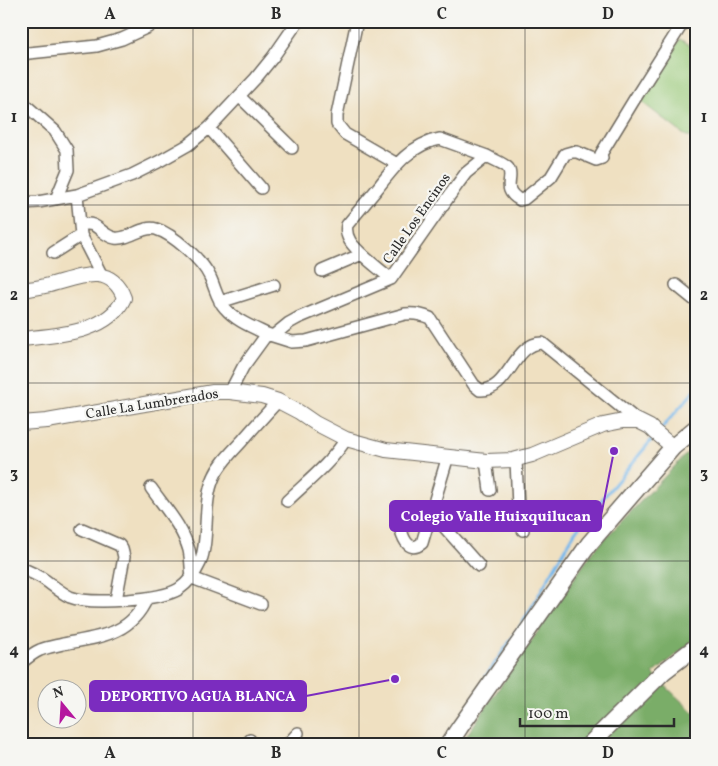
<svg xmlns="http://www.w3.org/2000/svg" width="718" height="766" font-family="Vollkorn,serif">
	<rect width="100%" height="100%" fill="#f6f6f2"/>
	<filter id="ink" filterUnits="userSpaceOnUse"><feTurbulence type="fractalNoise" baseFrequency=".02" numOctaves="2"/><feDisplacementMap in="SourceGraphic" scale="10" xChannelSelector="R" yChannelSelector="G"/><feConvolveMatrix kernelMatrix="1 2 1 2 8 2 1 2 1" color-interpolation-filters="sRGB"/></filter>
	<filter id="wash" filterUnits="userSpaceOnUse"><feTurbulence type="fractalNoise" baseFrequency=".0096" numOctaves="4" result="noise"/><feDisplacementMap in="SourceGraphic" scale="20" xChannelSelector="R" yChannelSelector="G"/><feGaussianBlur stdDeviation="1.12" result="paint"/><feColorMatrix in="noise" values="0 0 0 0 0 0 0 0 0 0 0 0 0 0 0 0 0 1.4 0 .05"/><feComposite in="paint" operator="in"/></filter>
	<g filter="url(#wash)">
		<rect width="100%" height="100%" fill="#efe0c1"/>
		<!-- green -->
		<path fill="#99c978" stroke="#627a52" d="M680,39L697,50V141L683,134L643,103L642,98Z"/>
		<!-- forest -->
		<path fill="#7aad68" stroke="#526c4a" d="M697,443V638L653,674L697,716V745H460L593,551Z"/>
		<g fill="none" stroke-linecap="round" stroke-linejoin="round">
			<!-- stream -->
			<path stroke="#77b9ec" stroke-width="3" d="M660,430L697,388
				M486,676L523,622L575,532L654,437"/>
		</g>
	</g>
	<g filter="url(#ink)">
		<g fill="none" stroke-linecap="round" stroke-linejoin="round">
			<defs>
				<path id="minor" d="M357,21L337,115V124L345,134L397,164
					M21,55L29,53L97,46L122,39L148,27L156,21
					M240,97L292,148
					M21,101L55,131L67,150L68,170L56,199
					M209,128L261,188
					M77,195L81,235L101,274
					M21,203L38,202L77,195L132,175L158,162L188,145L209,128L256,78L273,57L298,21
					M81,225C98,220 100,235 115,238C129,240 143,225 156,229C173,234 203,261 210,277C215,287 217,300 225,308C236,321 252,327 267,334
					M53,253L81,235
					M322,271L362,254
					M391,279C380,269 357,253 350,241C347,236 346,230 347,225C357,213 367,201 377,189C394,167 411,144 440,139L487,156
					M676,285L697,302
					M220,302L274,285
					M273,336L292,342L306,341L405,314C414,313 421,314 430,318L474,385L480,390C509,392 513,343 542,343L638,421
					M230,392L243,367L267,334L273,336L289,323L298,318L391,279L457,185L466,173L487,156C492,159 505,164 508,168C515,178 500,189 520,200L524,199L551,177L565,154L572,152H577L596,160L602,158L601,154L634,100L684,21
					M516,459L518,507L523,530
					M486,461L490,490
					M151,488C165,508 182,526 189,550C191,559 191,569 192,578L261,604
					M287,501C308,481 331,463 346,439
					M431,512L479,566
					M398,520C401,531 406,556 422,543L448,456
					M82,529L119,545L122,549L124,557L116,600
					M21,568C28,571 35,574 42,578C51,584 60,592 70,597C90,605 161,600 179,589C189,582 195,574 200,563C210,538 202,503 214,477C220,463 232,452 242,441C254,427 266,414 278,401
					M21,663C27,658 33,653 40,650C48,647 55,646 63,644C99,637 131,635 147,598
					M246,745L250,740
					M287,745L298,733"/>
				<path id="tertiary" d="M21,290C29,289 37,288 45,286C73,280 110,259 124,298C108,334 55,335 21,339
					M21,423L47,421L213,392H230L262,396L278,401L299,412L315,423L346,439L386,450L486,461L513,460L532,455L603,425L623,421H638L650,427L655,432L673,447"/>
				<path id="secondary" d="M448,745L460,727L589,544L673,447L697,427
					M589,745L663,672L697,646"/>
			</defs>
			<!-- minor casing -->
			<use href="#minor" stroke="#706a60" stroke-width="14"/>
			<!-- tertiary casing -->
			<use href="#tertiary" stroke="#706a60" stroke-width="16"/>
			<!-- secondary casing -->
			<use href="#secondary" stroke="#706a60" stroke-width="19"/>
			<!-- minor -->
			<use href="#minor" stroke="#fff" stroke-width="11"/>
			<!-- tertiary -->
			<use href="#tertiary" stroke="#fff" stroke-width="14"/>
			<!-- secondary -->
			<use href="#secondary" stroke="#fff" stroke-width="16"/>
		</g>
	</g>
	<!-- grid -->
	<path fill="none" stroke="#2b2b2b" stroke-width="1" stroke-opacity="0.55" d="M193,21V745M359,21V745M525,21V745M21,205H697M21,383H697M21,561H697"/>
	<g text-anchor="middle" stroke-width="4.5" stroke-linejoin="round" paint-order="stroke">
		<!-- street labels -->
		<g font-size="14" fill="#2b2b2b" stroke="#f6f6f2">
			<text transform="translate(416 218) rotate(-55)" y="5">Calle Los Encinos</text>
			<text transform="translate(152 403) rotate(-9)" y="5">Calle La Lumbrerados</text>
		</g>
	</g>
	<!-- callouts -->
	<path fill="none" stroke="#7b2cbf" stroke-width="2" d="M614 451L601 516M395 679L306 696"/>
	<g fill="#7b2cbf" stroke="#f6f6f2" stroke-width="2">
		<circle cx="614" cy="451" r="5"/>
		<circle cx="395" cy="679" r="5"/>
	</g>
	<g fill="#7b2cbf" stroke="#7b2cbf" stroke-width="2">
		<rect x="390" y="501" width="211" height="30" rx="5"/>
		<rect x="90" y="681" width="216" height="30" rx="5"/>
	</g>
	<g font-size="15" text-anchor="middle" font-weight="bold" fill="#fff">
		<text x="496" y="521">Colegio Valle Huixquilucan</text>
		<text x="198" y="701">DEPORTIVO AGUA BLANCA</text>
	</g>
	<!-- margin -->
	<rect width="718" height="766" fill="none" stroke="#f6f6f2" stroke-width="55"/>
	<!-- north arrow -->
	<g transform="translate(62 704) rotate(342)"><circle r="24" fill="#f6f6f2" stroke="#a5a5a2"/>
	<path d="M0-4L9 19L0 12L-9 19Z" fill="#b5179e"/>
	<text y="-8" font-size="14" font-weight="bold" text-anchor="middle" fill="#2b2b2b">N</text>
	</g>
	<!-- scale -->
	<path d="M520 718v8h154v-8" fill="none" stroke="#2b2b2b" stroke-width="2.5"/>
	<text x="528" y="718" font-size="15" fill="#2b2b2b" stroke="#f6f6f2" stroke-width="4" paint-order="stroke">100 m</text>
	<rect x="28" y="28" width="662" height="710" fill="none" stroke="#2b2b2b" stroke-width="2"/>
	<g font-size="16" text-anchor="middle" font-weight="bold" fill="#2b2b2b">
		<text x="110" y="19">A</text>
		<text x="276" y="19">B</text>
		<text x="442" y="19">C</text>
		<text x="608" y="19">D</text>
		<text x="14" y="122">1</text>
		<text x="704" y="122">1</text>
		<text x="14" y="300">2</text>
		<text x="704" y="300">2</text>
		<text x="14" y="478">3</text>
		<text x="704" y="478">3</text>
		<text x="14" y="655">4</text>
		<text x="704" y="655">4</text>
		<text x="110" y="758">A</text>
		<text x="276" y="758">B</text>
		<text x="442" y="758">C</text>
		<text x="608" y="758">D</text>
	</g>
</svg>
